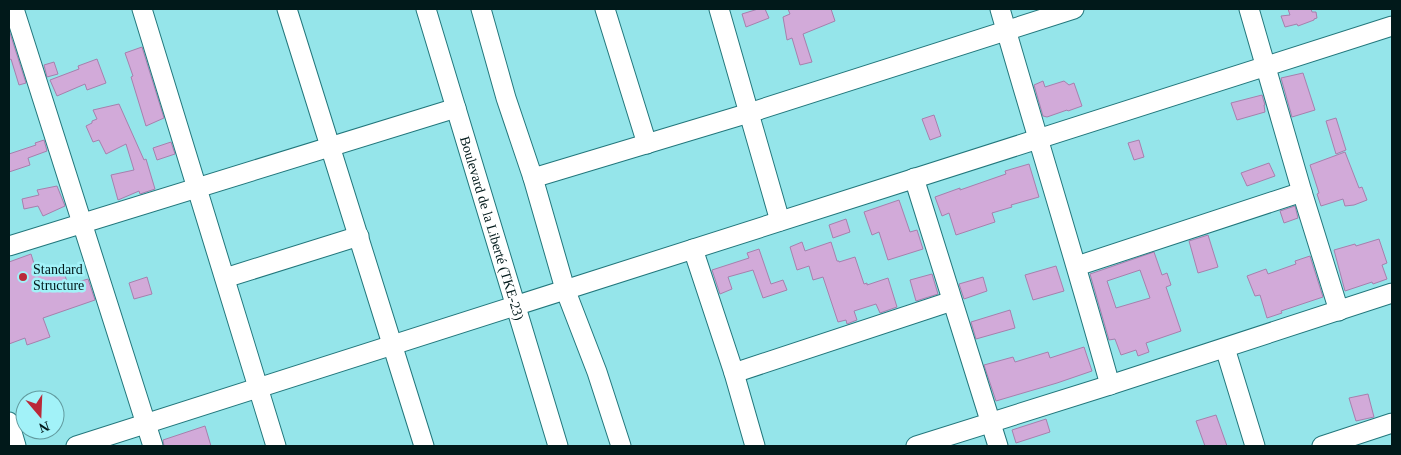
<svg xmlns="http://www.w3.org/2000/svg" width="1401" height="455" font-family="'Times New Roman',serif">
	<rect width="100%" height="100%" fill="#95e5ea"/>
	<!-- building -->
	<path fill="#d2aad9" stroke="#a680ad" fill-rule="evenodd" d="M758,9H765L769,18L746,27L742,14Z
		M788,9H831L835,21L803,34L812,62L800,65L792,38L787,40L783,17L790,14Z
		M1288,9H1311L1312,12H1316L1317,18L1314,19V20L1298,26L1297,24L1285,27L1281,16L1290,15Z
		M9,30L26,83L19,85L11,59L9,60Z
		M142,47L164,118L146,126L131,77L133,76L125,53Z
		M97,59L106,83L87,90L85,84L57,96L50,80L79,69L78,66Z
		M54,62L58,74L47,77L44,65Z
		M1303,73L1315,110L1292,117L1281,78Z
		M1043,81L1045,87L1064,81L1069,85L1074,83L1082,106L1068,111L1067,110L1047,117L1043,116L1034,85Z
		M1262,95L1265,105H1264L1265,112L1237,120L1231,103Z
		M119,104L144,160L146,159L155,189L140,194L139,191L118,200L111,175L134,170L126,144L106,154L99,140L93,142L86,126L92,123V121L97,119L93,110Z
		M934,115L941,136L930,140L922,119Z
		M1336,118L1346,150L1336,154L1326,121Z
		M44,140L47,151L28,158L30,165L9,172V154L36,145L35,143Z
		M1139,140L1144,157L1134,160L1128,143Z
		M171,142L175,154L157,160L153,148Z
		M1345,152L1359,188L1362,187L1367,200L1354,205L1345,206L1343,199L1321,206L1317,194L1319,193L1310,165Z
		M1269,163L1275,176L1247,186L1241,173Z
		M1029,164L1039,197L1011,205L1012,207L992,213L995,222L956,235L949,213L942,216L935,197L960,188V190L1006,174L1005,171Z
		M57,186L65,206L43,216L38,206L24,209L22,199L39,195L37,190Z
		M899,200L910,232L917,230L923,249L888,260L879,232L872,235L864,212Z
		M1295,206L1298,218L1284,223L1280,211Z
		M846,219L850,232L833,238L829,225Z
		M1208,235L1218,267L1198,273L1189,241Z
		M1379,239L1387,263L1382,265L1387,279L1373,284L1372,282L1345,291L1334,250L1355,244L1356,246Z
		M802,242L805,251L831,242L837,261H839V262L855,257L864,284L867,283V285L888,278L897,307L880,313L876,304L854,311L857,320L847,324L846,320L838,322L823,277L813,280L809,266L797,270L790,247Z
		M759,249L771,284L783,280L787,290L763,298L753,270L728,277L732,289L720,294L712,270L749,258L747,253Z
		M1154,252L1162,275L1167,273L1171,285L1166,287L1181,331L1146,343L1149,352L1138,356L1136,350L1121,355L1115,339L1109,340L1090,274ZM1140,270L1150,298L1116,308L1107,281Z
		M31,254L36,270L49,266L52,273L63,269L68,285L88,279L95,300L43,318L50,337L27,345L25,338L9,344V262Z
		M1310,256L1323,297L1281,311L1282,313L1267,318L1260,295L1255,296L1247,276L1266,269L1268,274L1296,264L1295,261Z
		M1056,266L1064,291L1033,300L1025,275Z
		M932,274L938,294L916,301L910,280Z
		M147,277L152,294L134,299L129,283Z
		M983,277L987,291L964,299L959,284Z
		M1010,310L1015,328L976,339L971,322Z
		M1084,347L1092,371L1057,383L996,401L984,365L1013,357L1015,362L1048,352L1050,358Z
		M1368,394L1374,417L1356,421L1349,398Z
		M1216,415L1227,446H1205L1196,421Z
		M1046,419L1050,432L1016,443L1012,430Z
		M205,426L211,446H164L163,440Z"/>
	<g fill="none" stroke-linecap="round" stroke-linejoin="round">
		<defs>
			<g id="minor">
				<path d="M14,9L153,446"/>
				<path d="M142,9L276,446"/>
				<path d="M287,9L424,446"/>
				<path id="s1" d="M426,9L558,446"/>
				<path d="M481,9L506,98L533,178L565,289L597,372L621,446"/>
				<path d="M605,9L647,144"/>
				<path d="M719,9L780,221"/>
				<path d="M1000,9C1036,134 1075,259 1110,385"/>
				<path d="M1249,9L1302,192L1339,311"/>
				<path d="M533,178L749,113L1074,9"/>
				<path d="M914,178L998,446"/>
				<path d="M9,246L456,108"/>
				<path d="M693,249L734,373L755,446"/>
				<path d="M1077,266L1302,192"/>
				<path d="M225,278L359,236"/>
				<path d="M1225,348L1255,446"/>
				<path d="M734,373L952,301"/>
				<path d="M9,422L16,446"/>
				<path d="M76,446L1392,26"/>
				<path d="M916,446L1110,385L1392,293"/>
				<path d="M1322,446L1392,423"/>
			</g>
		</defs>
		<!-- minor casing -->
		<use href="#minor" stroke="#22777c" stroke-width="21"/>
		<!-- minor -->
		<use href="#minor" stroke="#fff" stroke-width="19"/>
	</g>
	<!-- markers -->
	<circle fill="#ba2938" stroke="#a2f2f8" stroke-width="2" cx="23" cy="277" r="5"/>
	<g text-anchor="middle" stroke-width="5" stroke-linejoin="round" paint-order="stroke">
		<!-- street labels -->
		<g font-size="14" fill="#01191a" stroke="#a2f2f8">
			<text dy="5" stroke="none"><textPath href="#s1" startOffset="229">Boulevard de la Liberté (TKE-23)</textPath></text>
		</g>
		<!-- poi labels -->
		<g font-size="14" fill="#01191a" stroke="#a2f2f8" text-anchor="start">
			<text x="33" y="274">Standard<tspan x="33" dy="16">Structure</tspan></text>
		</g>
	</g>
	<!-- border -->
	<rect width="1401" height="455" fill="none" stroke="#01191a" stroke-width="20"/>
	<!-- north arrow -->
	<g transform="translate(40 415) rotate(161)"><circle r="24" fill="#a2f2f8" stroke="#629b9f"/>
	<path d="M0-4L9 19L0 12L-9 19Z" fill="#ba2938"/>
	<text y="-8" font-size="14" font-weight="bold" text-anchor="middle" fill="#01191a">N</text>
	</g>
</svg>
